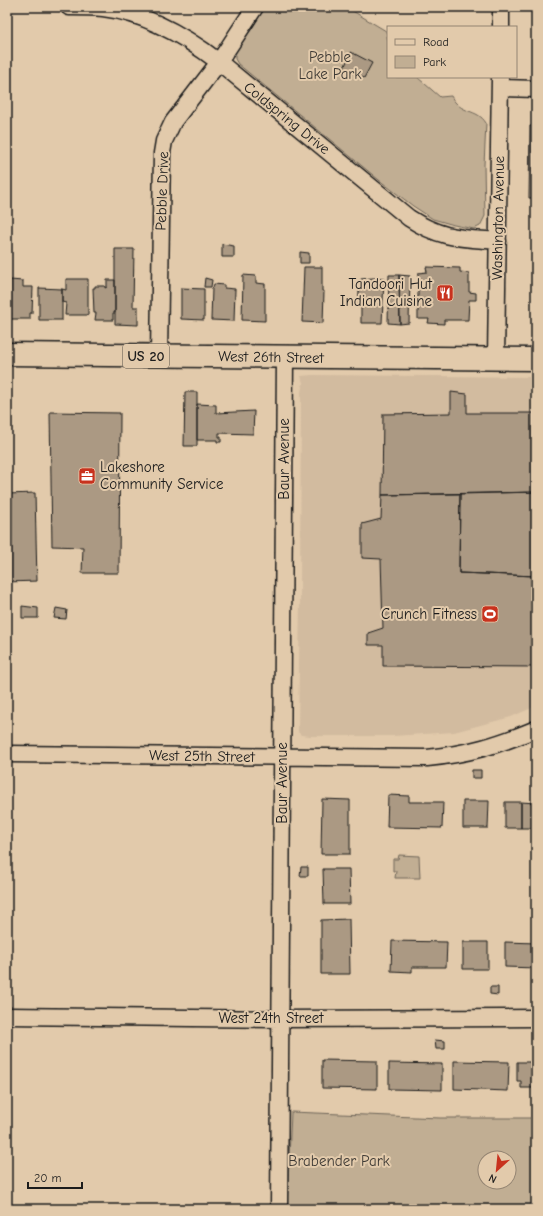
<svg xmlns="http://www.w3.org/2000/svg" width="543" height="1216" font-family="'Comic Neue',sans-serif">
	<rect width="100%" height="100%" fill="#e2caab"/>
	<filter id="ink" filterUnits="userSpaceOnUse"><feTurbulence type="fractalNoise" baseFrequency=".025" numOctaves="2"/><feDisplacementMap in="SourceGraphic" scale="8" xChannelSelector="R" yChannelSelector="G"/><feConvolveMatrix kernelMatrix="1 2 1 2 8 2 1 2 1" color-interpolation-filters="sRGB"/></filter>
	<g filter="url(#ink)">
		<!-- built -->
		<path fill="#d2bb9f" d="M312,375L536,377V706L511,717L454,732L393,736H310L301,735L298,732L300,598L301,392L303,383L301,376Z"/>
		<!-- green -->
		<path fill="#c1ae93" stroke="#6e6558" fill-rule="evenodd" d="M265,7H346L386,31L388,42V77H417L440,97L451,96C461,115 477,108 486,123L484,165L485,216L480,226L474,229L454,225L433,219L413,206L379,180L238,64L235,59V51L251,30Z
			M399,855L419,856L420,878H395L396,871H393V859H398Z
			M291,1112L440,1118H536V1209H287ZM485,1158H509V1182H485Z"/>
		<!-- building -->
		<path fill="#ab9983" stroke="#1c1c1c" d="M351,52L372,63L364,78L344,68Z
			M530,126H535L536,198H529Z
			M222,244L234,246V257H222Z
			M115,249H134L133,307H138V325L115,324Z
			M300,252L309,253V263H300Z
			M304,267H322V291H324L323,323L302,322Z
			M426,267L460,268V272L469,273V292L476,293V300H469L468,320H444V324L428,323L429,319H418V273L427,272Z
			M243,275L256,276V283L265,284V321L242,320Z
			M389,275H399L400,324L388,323Z
			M399,275L410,276L409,323L400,324Z
			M205,278L212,280L211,287H204Z
			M373,278L384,279L382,323H361V307H358L359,291H360L361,279Z
			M66,279H88V315H65L66,303L62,302V289L66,290Z
			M10,280L23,281V287H33L32,313H30V319H10L11,313L9,312Z
			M107,280H115V313H113V320H95L96,313H94L93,288H95V286H105V288L107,287Z
			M214,284L224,285V288L235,289L234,321L211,320L212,288H213Z
			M39,288L62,289V320H39Z
			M181,288L204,289V320L181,319Z
			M185,392H197V446H184Z
			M451,392L467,394V413H536V492L382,495L383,414L451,413Z
			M197,404L216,405V413L254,411L253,434L219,433V437H221V442H217V440H197Z
			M50,412L120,413L119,573H82L83,547L52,546Z
			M536,492V576L459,573L460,494Z
			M35,493L37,581L7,582V494Z
			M460,494L459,573L536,576V667L383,666V645H368V633L383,628L381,559L362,558V524L381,519L382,495Z
			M22,606L38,608V618H22Z
			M56,608L67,610L66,619L54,618Z
			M472,770H481V778H472Z
			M388,795L409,796V802H443L442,828L387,827Z
			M322,799L350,800V854H321Z
			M463,801H489L488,828H463Z
			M505,802H521V828H505Z
			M521,802L536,803V828H521Z
			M301,867H308V876H300Z
			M323,869H349L350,904H324Z
			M349,919L350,974H321V920Z
			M392,941L447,942L446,967H412V972L391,971Z
			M463,942H488V969H463Z
			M505,942L536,943V968L505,967Z
			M490,987H498V995L490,994Z
			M435,1040L445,1041V1049H436Z
			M322,1060L377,1061V1089L322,1088Z
			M454,1061L509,1062L508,1091L454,1089Z
			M517,1062H536V1088H521V1081H517Z
			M389,1063L442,1064V1090L389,1089Z"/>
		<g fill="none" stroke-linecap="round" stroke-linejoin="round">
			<defs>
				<path id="street" d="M69,7C80,7 92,7 103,8C146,13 185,36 219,62L409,218C441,239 461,238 498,241
					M501,27V7
					M500,88L536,89
					M159,355L162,153L164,141L173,122L219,62L255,7
					M496,359L500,77
					M7,754L427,758C468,754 498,745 536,729
					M7,1016L280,1019L536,1018
					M279,1209L285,357"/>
				<path id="primary" d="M7,354L536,359"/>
			</defs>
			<!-- street casing -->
			<use href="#street" stroke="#1c1c1c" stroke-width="19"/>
			<!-- primary casing -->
			<use href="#primary" stroke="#1c1c1c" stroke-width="25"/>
			<!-- street -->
			<use href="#street" stroke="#e2caab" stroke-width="16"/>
			<!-- primary -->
			<use href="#primary" stroke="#e2caab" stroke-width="22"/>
		</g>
	</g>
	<!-- icons -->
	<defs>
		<symbol id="restaurant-square" viewBox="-11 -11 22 22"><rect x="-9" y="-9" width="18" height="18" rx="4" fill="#c8321e" stroke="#e2caab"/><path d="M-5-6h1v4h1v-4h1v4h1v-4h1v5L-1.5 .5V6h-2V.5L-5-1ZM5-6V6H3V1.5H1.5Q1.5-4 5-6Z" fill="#fff"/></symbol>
		<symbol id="office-square" viewBox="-11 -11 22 22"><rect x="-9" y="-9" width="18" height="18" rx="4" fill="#c8321e" stroke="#e2caab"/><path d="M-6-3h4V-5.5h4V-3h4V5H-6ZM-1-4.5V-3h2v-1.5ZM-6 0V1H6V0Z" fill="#fff"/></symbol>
		<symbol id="stadium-square" viewBox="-11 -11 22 22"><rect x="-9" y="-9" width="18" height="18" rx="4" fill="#c8321e" stroke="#e2caab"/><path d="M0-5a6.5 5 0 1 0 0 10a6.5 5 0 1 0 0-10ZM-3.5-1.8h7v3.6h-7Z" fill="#fff"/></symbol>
	</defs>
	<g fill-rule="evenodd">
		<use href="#restaurant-square" x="435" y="283" width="20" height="20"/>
		<use href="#office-square" x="77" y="466" width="20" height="20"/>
		<use href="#stadium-square" x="480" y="604" width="20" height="20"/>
	</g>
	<g text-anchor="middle" stroke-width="4" stroke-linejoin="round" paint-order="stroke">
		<!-- shield labels -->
		<rect fill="#e2caab" stroke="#575047" stroke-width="1" x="123" y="344" width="46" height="24" rx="3"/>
		<g font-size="14" font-weight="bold" fill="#1c1c1c">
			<text x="146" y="361">US 20</text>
		</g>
		<!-- park labels -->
		<g font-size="15" fill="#3d3934" stroke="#e2caab">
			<text x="330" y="62">Pebble<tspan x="330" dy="17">Lake Park</tspan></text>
			<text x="339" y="1166">Brabender Park</text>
		</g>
		<!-- street labels -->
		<g font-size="15" fill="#1c1c1c" stroke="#e2caab">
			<text transform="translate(287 118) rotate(39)" y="5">Coldspring Drive</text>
			<text transform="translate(162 191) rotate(-88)" y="5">Pebble Drive</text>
			<text transform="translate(498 218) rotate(-89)" y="5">Washington Avenue</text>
			<text transform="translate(271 357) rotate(1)" y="5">West 26th Street</text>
			<text transform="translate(284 459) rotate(-90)" y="5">Baur Avenue</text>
			<text transform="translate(202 756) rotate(1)" y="5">West 25th Street</text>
			<text transform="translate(282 783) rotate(-90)" y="5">Baur Avenue</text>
			<text x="271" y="1023">West 24th Street</text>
		</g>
		<!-- poi labels -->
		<g font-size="15" fill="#1c1c1c" stroke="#e2caab" text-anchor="end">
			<text x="432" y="289">Tandoori Hut<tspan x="432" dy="17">Indian Cuisine</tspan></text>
			<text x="100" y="472" text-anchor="start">Lakeshore<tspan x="100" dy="17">Community Service</tspan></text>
			<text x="477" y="619">Crunch Fitness</text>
		</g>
	</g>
	<!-- margin -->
	<rect width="543" height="1216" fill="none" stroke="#e2caab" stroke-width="24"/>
	<rect x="12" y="12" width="519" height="1192" fill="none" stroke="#1c1c1c" stroke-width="1.5" filter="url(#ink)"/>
	<!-- legend -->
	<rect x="387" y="26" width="130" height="52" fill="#e2caab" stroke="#938472"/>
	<rect x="395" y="39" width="20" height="6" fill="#e2caab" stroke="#938472"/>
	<text x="423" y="46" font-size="12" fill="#1c1c1c">Road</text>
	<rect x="395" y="56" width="20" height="12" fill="#c1ae93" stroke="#938472"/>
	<text x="423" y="66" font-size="12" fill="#1c1c1c">Park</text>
	<!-- north arrow -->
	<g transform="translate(497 1170) rotate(207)"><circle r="19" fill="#e2caab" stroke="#938472"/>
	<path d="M0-3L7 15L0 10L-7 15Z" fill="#c8321e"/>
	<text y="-6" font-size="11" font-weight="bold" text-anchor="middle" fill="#1c1c1c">N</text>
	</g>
	<!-- scale -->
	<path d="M28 1182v6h54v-6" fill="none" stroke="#1c1c1c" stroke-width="2"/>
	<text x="34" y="1182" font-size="12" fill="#1c1c1c" stroke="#e2caab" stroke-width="3" paint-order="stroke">20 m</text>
</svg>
